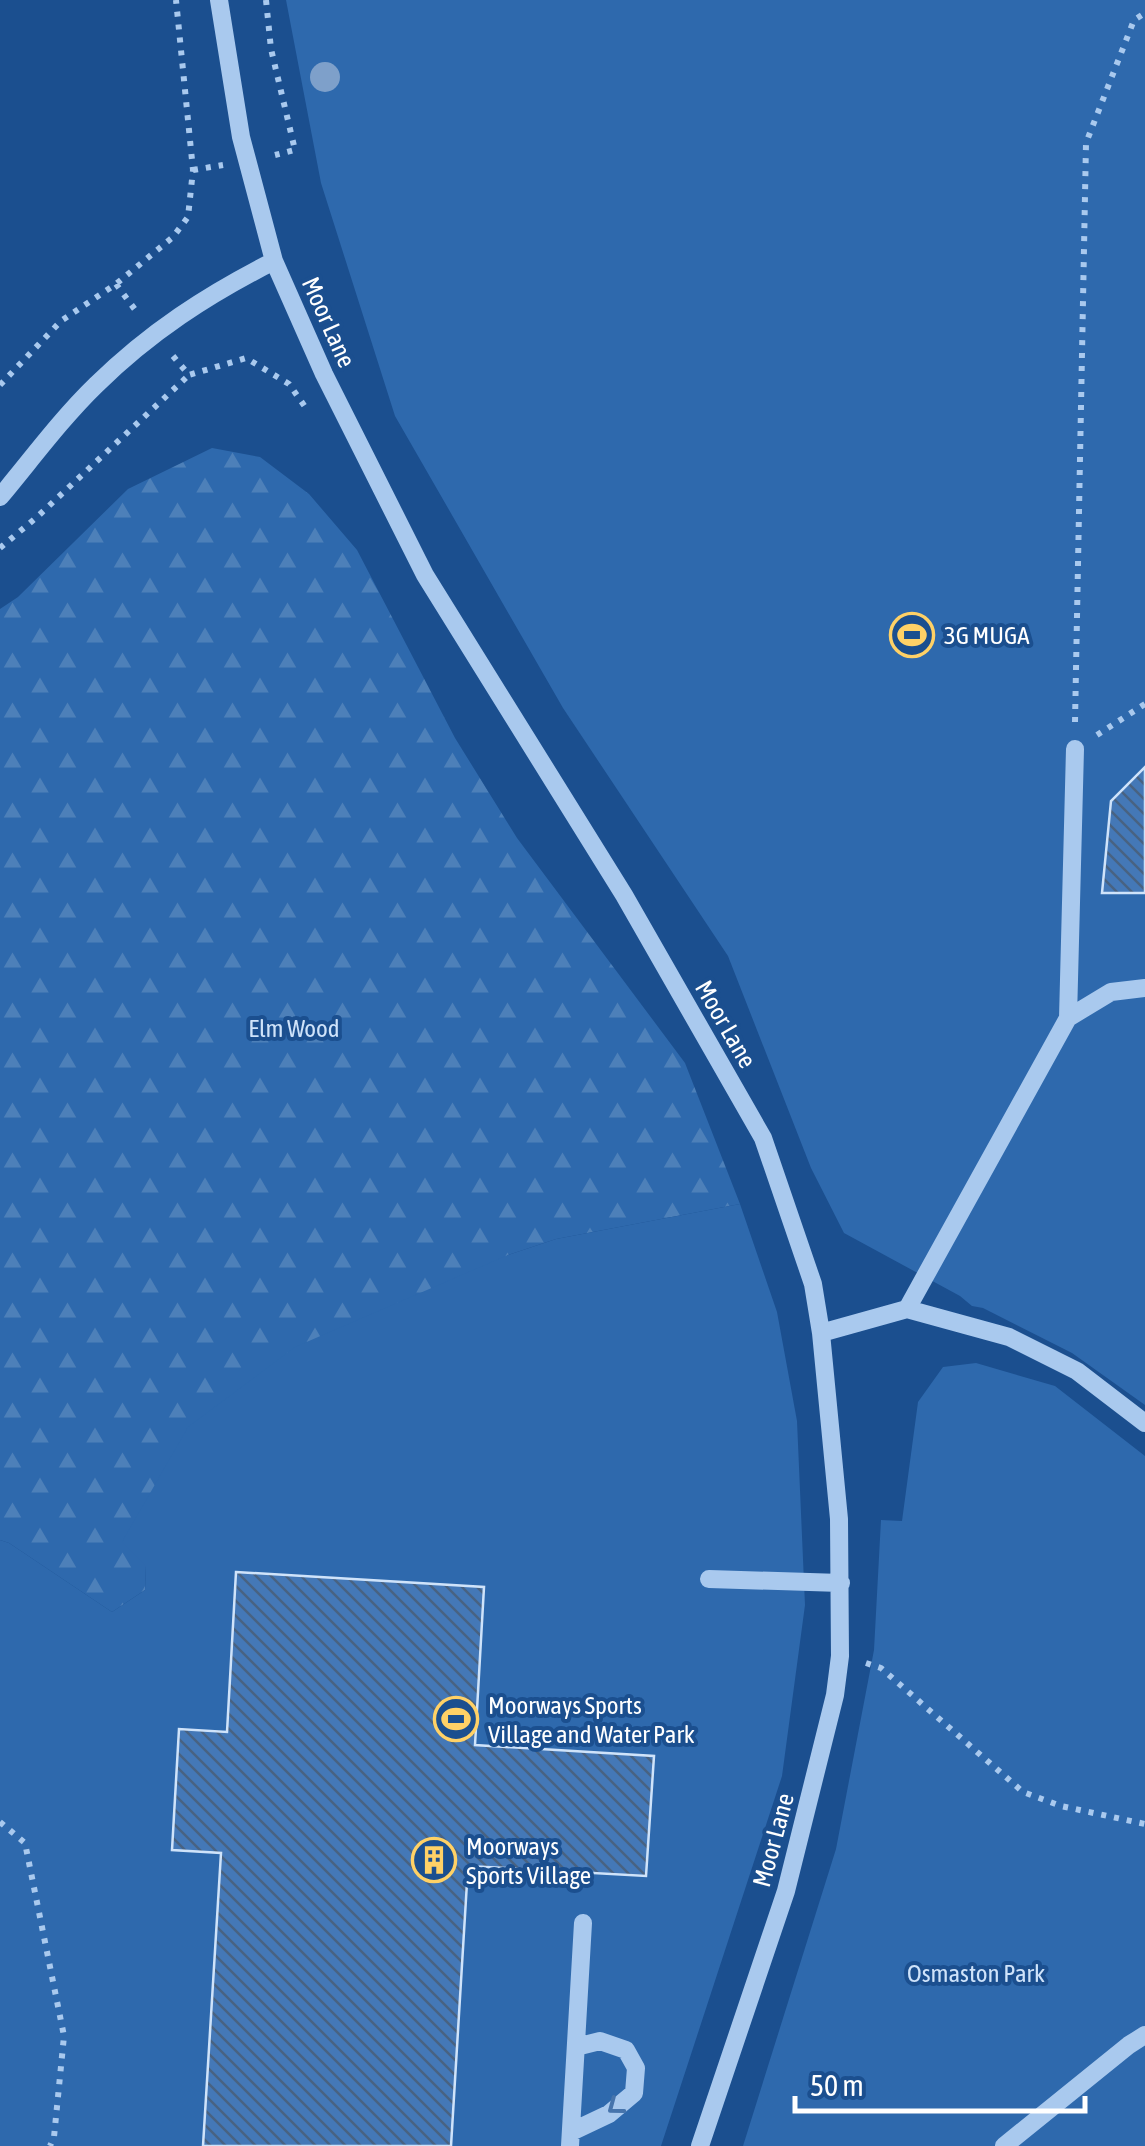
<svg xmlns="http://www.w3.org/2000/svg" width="1145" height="2146" font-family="'Asap Condensed',sans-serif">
	<defs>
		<pattern id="forest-firs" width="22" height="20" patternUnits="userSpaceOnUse" patternTransform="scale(2.5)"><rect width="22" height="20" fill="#2e69ad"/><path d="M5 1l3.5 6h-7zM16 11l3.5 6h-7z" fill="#4d80b9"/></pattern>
		<pattern id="building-back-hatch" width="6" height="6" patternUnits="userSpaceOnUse" patternTransform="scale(2.5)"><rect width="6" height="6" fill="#4478b7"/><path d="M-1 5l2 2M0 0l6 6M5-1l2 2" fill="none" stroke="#486282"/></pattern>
	</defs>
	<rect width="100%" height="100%" fill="#1b4f8f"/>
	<!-- forest -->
	<path fill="url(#forest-firs)" d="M212,448L260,457L309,494L357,550L455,738L517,838L685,1063L740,1204L556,1239L508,1255L146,1566L145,1590L112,1612L9,1543L0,1540V609L18,597L128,489Z"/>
	<!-- green -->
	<path fill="#2e69ad" d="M286,0H1145V1405L1072,1353L983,1308L972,1306L960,1296L844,1233L811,1168L728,956L563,708L395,416L321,183Z
		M740,1204L777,1312L797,1421L805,1605L782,1776L661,2146H0V1540L9,1543L112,1612L145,1590L146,1566L122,1542L188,1427L295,1347L508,1255L556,1239Z
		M976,1363L1055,1386L1145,1456V2146H743L836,1849L874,1650L881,1520L902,1521L918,1402L943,1367Z"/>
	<!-- building -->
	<path fill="url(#building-back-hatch)" stroke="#cfe3fa" stroke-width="2.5" d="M1145,767V893H1102L1111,801Z
		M236,1572L484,1587L475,1745L654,1756L646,1876L468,1866L451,2146H203L221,1853L172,1850L179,1729L227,1732Z"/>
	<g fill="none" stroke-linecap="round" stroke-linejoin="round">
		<!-- path -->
		<path stroke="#a9c9ee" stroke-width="6" stroke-dasharray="5 8" stroke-linecap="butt" d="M266,0L271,49L295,150L275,155
			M193,170L223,165
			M116,284L139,315
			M173,356L189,375L246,358L289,384L308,411
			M0,385L61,321L116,284L173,237L188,217L193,170L176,0
			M0,548L37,517L189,375
			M1075,722L1086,143L1134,20L1145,13
			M1097,735L1145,704
			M866,1663L881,1668L1023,1792L1061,1806L1145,1824
			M0,1822L25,1843L64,2036L54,2137L50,2146"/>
		<!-- minor -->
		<path stroke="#a9c9ee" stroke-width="18" d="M219,0L241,137L274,261L324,374L425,575L624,895L763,1138L813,1284L821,1333L839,1519L840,1656L835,1695L786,1891L700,2146
			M0,497C31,460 61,419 96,385C150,332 207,295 274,261
			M1068,1018L1111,992L1145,988
			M907,1309L1009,1337L1077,1371L1145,1423
			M821,1333L907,1309L1068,1018L1075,749
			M709,1579L841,1583
			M571,2132L609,2114L634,2093L636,2068L626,2050L600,2041L576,2047
			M570,2146L583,1923
			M1004,2146L1129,2045L1145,2035"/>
	</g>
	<!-- trees -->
	<circle fill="#7ea0ca" cx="325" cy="77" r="15"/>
	<!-- one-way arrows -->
	<defs><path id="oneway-chevron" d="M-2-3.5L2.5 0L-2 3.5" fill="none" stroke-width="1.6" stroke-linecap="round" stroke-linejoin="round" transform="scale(2.5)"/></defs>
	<use stroke="#4674ac" href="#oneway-chevron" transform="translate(615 2107) rotate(143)"/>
	<!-- icons -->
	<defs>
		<symbol id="stadium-ring" viewBox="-11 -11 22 22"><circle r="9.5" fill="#1b4f8f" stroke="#ffd166" stroke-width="1.5"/><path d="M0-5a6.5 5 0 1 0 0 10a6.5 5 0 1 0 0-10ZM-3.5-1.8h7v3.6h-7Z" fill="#ffd166"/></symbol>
		<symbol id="building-ring" viewBox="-11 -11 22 22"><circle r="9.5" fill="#1b4f8f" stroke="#ffd166" stroke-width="1.5"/><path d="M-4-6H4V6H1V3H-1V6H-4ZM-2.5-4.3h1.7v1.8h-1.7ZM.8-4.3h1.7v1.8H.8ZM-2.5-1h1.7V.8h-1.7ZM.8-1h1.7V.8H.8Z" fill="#ffd166"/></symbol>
	</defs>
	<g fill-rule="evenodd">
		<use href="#stadium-ring" x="887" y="610" width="50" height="50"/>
		<use href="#stadium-ring" x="431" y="1694" width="50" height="50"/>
		<use href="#building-ring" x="409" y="1835" width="50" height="50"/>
	</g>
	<g text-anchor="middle" stroke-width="8" stroke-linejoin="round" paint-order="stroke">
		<!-- street labels -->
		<g font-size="25" fill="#fff" stroke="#1b4f8f">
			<text transform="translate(329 322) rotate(66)" y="9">Moor Lane</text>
			<text transform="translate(726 1024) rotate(60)" y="9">Moor Lane</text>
			<text transform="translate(773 1840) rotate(-75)" y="9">Moor Lane</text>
		</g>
		<!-- poi labels -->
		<g font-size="25" fill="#fff" stroke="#1b4f8f" text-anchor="start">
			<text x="944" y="644">3G MUGA</text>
			<text x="488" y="1714">Moorways Sports<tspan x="488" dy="29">Village and Water Park</tspan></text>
			<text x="466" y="1855">Moorways<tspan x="466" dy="29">Sports Village</tspan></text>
		</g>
		<!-- park labels -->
		<g font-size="25" fill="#cfe3fa" stroke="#1b4f8f">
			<text x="294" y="1037">Elm Wood</text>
			<text x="976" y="1982">Osmaston Park</text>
		</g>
	</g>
	<!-- scale -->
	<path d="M795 2096v15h290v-15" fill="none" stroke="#ffffff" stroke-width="5"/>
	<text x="810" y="2096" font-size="30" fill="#ffffff" stroke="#1b4f8f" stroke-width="8" paint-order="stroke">50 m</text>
</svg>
